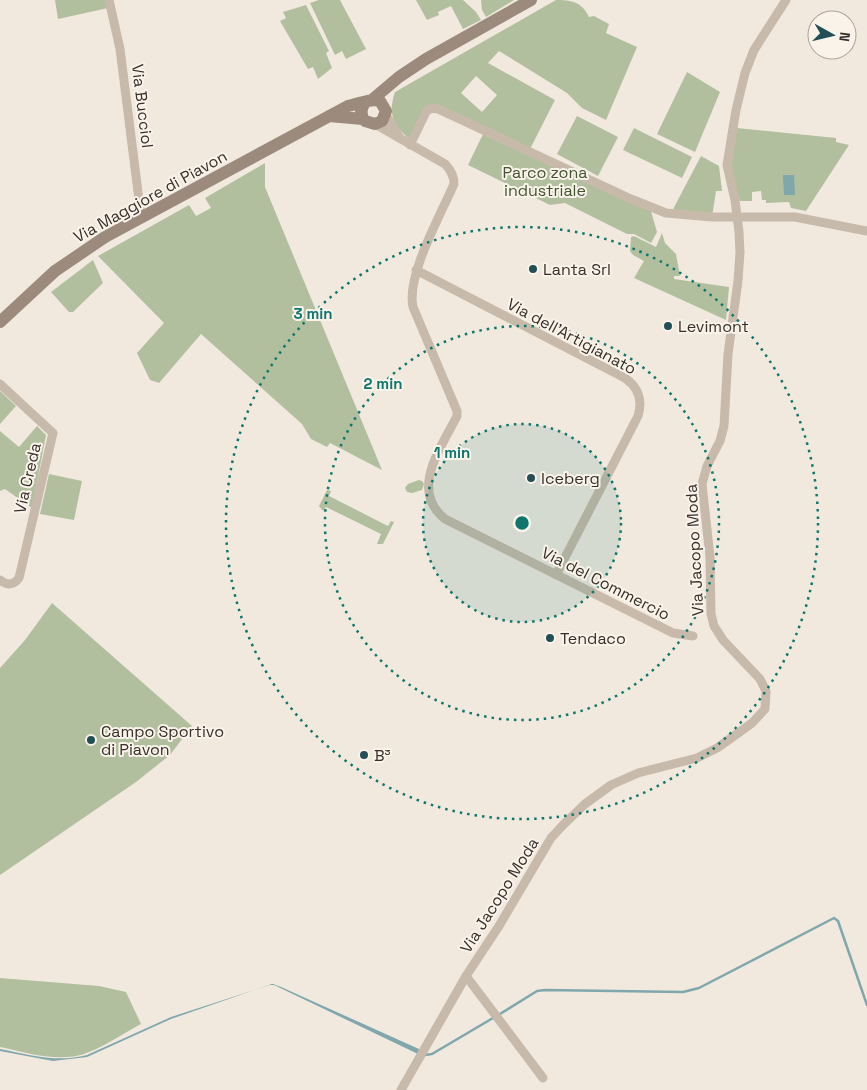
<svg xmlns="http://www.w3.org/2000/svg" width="867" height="1090" font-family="'Space Grotesk',sans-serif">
	<rect width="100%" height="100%" fill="#f1e9de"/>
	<!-- green -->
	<path fill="#b2bf9f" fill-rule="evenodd" d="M55,0H106L108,8L58,19Z
		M319,0H340L366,49L346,59L342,51L335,55L310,3Z
		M416,0H463L476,12L481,20L463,29L451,6L438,12L439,15L427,20Z
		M481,0H514L486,17L482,10Z
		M556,0C572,0 582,2 589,17L594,16L609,24L606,33L637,47L606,120L582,108L567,93L499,51L488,63L555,100L529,151L650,208L657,232L651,243L634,234H627L565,203L550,205L468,165L485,130L431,108L412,141C394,127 387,115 395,92ZM476,76L497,95L482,112L461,93Z
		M306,5L329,51L326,53L332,68L318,79L313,67L308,69L280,21L286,18L283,12Z
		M687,72L720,92L695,152L657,134Z
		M577,116L618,137L598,176L557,154Z
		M634,128L692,157L682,178L623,150Z
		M737,128L836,138V142L849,145L806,211L791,208L789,202L766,203V200H762L761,191L752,192V201H740L732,182L731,168Z
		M701,156L719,166L722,191H716L712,217L671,213Z
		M265,163V187L382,470L330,443L327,447L311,439L302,424L201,334L159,383L150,380L137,353L164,323L98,256L189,205L196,216L211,208L205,198Z
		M662,233L665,243L676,254L680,276H674V279L729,287L726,320L634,278L644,261L633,255L630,251L631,237L634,236L656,247Z
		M93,260L103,283L73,312H69L51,292Z
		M0,391L16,406L0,424Z
		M37,426L46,435L32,508L5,489L0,491V431L19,447Z
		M49,474L82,481L74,520L40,514Z
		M419,480L422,481L424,484L422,490L412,493L407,492L405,488L408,484Z
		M327,490L331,491L329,496L388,526L391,521L394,522L383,544H377L381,534L326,507L323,511L319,506Z
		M52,603L192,726L170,755L136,782L0,875V668L25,640Z
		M0,978L99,986L126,992L141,1024C124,1033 107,1045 89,1052C62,1064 28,1053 0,1047Z"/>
	<!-- water -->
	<path fill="#7fa7ac" d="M783,175H794L795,195H784Z
		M272,984L171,1019L87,1057L53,1061L0,1051V1049C30,1055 57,1063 87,1055L171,1017L273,984L281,987L419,1049L418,1054Z"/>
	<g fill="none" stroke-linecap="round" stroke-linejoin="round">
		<!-- stream -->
		<path stroke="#7fa7ac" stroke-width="2.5" d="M500,1014L537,991L545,990L683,992L699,988L834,918L838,921L867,1005
			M425,1055L432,1054L493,1018"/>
		<!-- minor -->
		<path stroke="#c8baaa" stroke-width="9" d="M109,0L120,49L141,216
			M386,115L400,138
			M375,124L445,164C451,170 454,176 454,184C441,214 406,276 413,307L457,411V416C441,448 409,490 445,519L673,633L693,636
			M410,145L426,112L431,108L438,109L631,199L666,213L712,217H795L867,231
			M416,270L625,378C638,387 643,400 638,416L556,575
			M0,384L53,433L19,578C14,585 7,586 0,580
			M466,976L543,1078
			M401,1090L466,976L499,926L551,838L563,825L585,804L611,785L638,773L697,758L717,748L734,736L752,723L765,709L766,691L760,679L723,640L714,626L711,614L710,557L702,484L707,466L720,441L724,426L728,354L738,281L740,252L739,232L735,200L727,165L736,110L745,73L754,50L786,0"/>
		<!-- secondary -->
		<path stroke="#9c8a7c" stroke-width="12" d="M373,99L399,77L426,59L531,0
			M329,116L363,119
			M0,322L55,271L105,237L348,106C358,104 371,98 380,101L386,111L382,121L375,124L365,121C360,115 360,109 365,103"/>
	</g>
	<!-- distance rings -->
	<circle cx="522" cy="523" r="99" fill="#0f766e" fill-opacity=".12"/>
	<g fill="none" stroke="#0f766e" stroke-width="2.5" stroke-dasharray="2.5 5">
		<circle cx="522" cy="523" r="99"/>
		<circle cx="522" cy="523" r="197"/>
		<circle cx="522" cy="523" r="296"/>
	</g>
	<!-- markers -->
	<g fill="#224e55" stroke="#f9f3ea" stroke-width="2">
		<circle cx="533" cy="269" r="5"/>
		<circle cx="668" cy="326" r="5"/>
		<circle cx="531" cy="478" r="5"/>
		<circle cx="550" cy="638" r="5"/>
		<circle cx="91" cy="740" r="5"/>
		<circle cx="364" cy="755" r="5"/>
	</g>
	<g text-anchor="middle" stroke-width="4" stroke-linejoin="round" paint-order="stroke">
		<!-- street labels -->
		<g font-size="16" fill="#362e29" stroke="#f9f3ea">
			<text transform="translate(143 106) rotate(83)" y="6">Via Bucciol</text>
			<text transform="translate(150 196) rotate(-29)" y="6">Via Maggiore di Piavon</text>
			<text transform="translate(572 336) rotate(28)" y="6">Via dell'Artigianato</text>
			<text transform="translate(27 478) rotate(-77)" y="6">Via Creda</text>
			<text transform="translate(694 550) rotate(-93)" y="6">Via Jacopo Moda</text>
			<text transform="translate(606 583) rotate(27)" y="6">Via del Commercio</text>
			<text transform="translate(499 895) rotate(-58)" y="6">Via Jacopo Moda</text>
		</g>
		<!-- park labels -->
		<g font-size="16" fill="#43532f" stroke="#f9f3ea">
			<text x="545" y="178">Parco zona<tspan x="545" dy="18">industriale</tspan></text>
		</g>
		<!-- poi labels -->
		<g font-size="16" fill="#362e29" stroke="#f9f3ea" text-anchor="start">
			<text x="543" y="275">Lanta Srl</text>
			<text x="678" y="332">Levimont</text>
			<text x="541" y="484">Iceberg</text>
			<text x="560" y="644">Tendaco</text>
			<text x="101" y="737">Campo Sportivo<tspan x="101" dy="18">di Piavon</tspan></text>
			<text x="374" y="761">B³</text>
		</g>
	</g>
	<circle cx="522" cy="523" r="8" fill="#0f766e" stroke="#f9f3ea" stroke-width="2.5"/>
	<g font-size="15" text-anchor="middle" font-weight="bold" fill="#0f766e" stroke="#f9f3ea" stroke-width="4" stroke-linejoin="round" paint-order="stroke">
		<text x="313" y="319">3 min</text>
		<text x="383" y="389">2 min</text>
		<text x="452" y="458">1 min</text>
	</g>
	<!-- north arrow -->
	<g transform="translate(832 35) rotate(98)"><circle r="24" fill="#f9f3ea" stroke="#aba49d"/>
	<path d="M0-4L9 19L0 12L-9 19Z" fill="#224e55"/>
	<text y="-8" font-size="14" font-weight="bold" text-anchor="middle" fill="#362e29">N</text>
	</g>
</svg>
